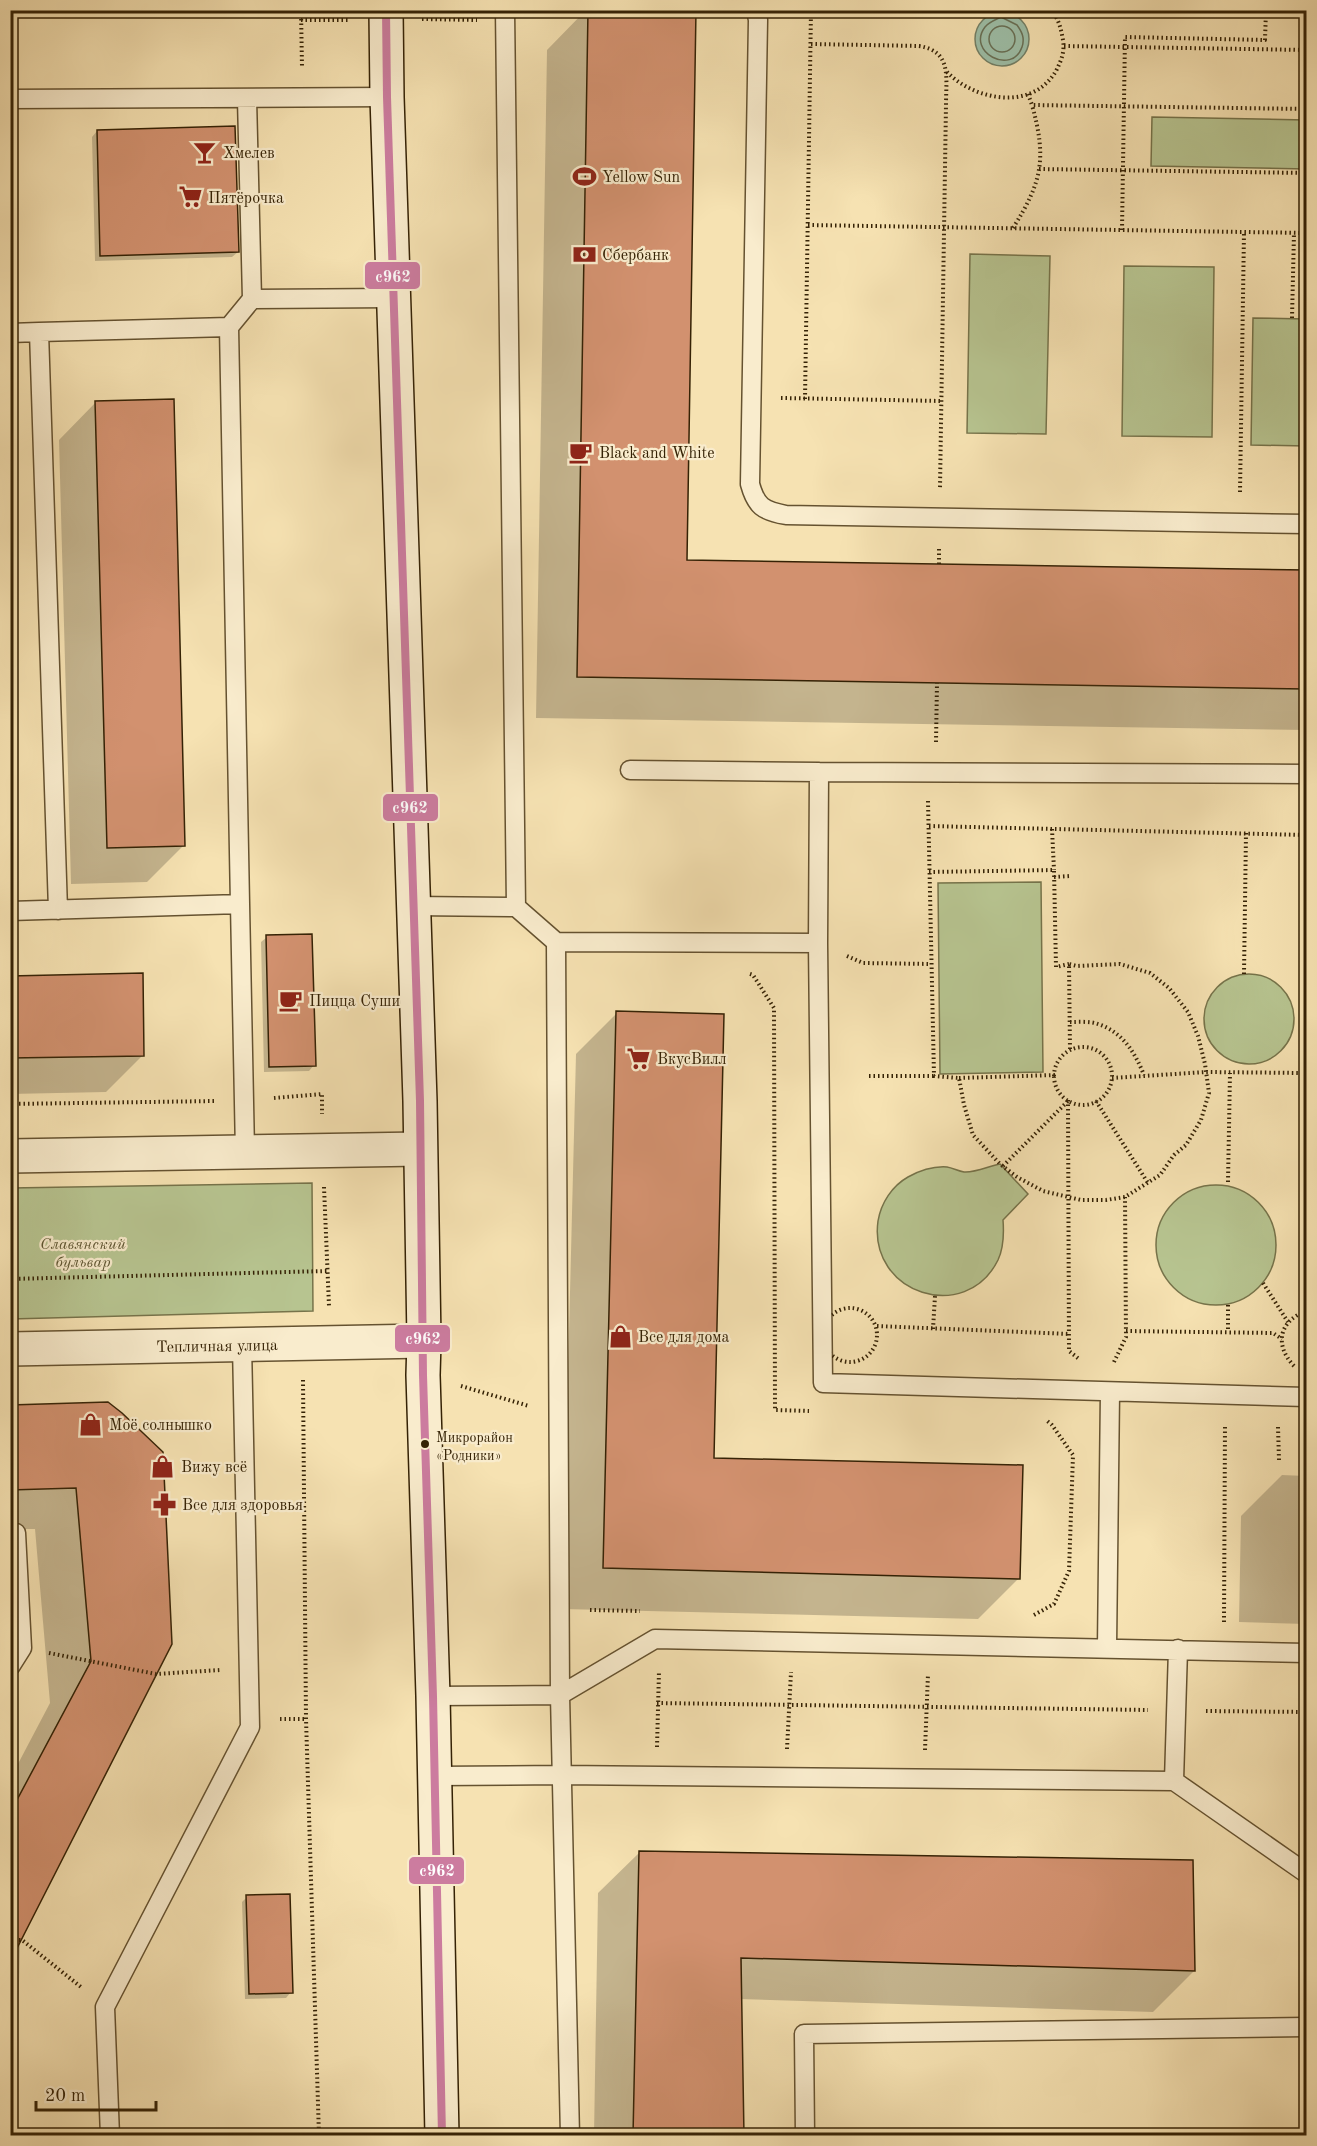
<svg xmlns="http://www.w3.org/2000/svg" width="1317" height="2146" font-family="'Old Standard TT',serif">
	<rect width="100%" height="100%" fill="#f6e2b2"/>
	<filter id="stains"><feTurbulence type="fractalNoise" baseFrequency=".00333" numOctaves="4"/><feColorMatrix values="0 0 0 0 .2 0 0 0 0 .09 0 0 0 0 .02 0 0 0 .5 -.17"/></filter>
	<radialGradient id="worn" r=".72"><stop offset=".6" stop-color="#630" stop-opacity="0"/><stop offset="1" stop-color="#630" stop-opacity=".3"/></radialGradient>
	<!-- park -->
	<path fill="#b7c490" stroke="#76734a" stroke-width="1.5" d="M1152,117L1306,120V169L1151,166Z
		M970,254L1050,256L1046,434L967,433Z
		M1124,266L1214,267L1212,437L1122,436Z
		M1253,318L1306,319V446L1251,445Z
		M1041,882L1043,1072L940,1074L938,883Z
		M1204 1019a45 45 0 1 1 90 0a45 45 0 1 1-90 0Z
		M1000,1164L1028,1194L1003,1220C1004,1233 1004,1247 998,1260C966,1325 868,1294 878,1221C881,1203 892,1186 908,1177C919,1171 933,1166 947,1167C953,1168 958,1171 964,1172C975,1173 989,1166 1000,1164Z
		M312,1183L313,1311L11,1319V1188Z
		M1156 1245a60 60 0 1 1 120 0a60 60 0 1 1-120 0Z"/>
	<!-- water -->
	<path fill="#9dbfa8" stroke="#738067" stroke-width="1.5" d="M975 39a27 27 0 1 1 54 0a27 27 0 1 1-54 0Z"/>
	<!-- shadow -->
	<path fill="#0003" d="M586,10H694L685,562L1306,572V730L536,718L547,50Z
		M97,131L238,252L232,257L95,261L92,137Z
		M96,402L184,845L147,882L71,884L59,440Z
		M267,937L314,1065L309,1071L264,1072L261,942Z
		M10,977L143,1055L106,1092L10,1094Z
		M617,1013L712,1460L1019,1578L978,1619L562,1609L576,1054Z
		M10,1406L161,1452L20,1940L16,2112L10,2122V1779L50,1703L35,1529H10Z
		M1282,1475L1306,1476V1624L1239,1622L1241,1516Z
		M640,1852L1194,1971L1153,2012L740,1999L743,2136H594L598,1893Z
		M247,1897L291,1992L286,1998L245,1999L242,1902Z"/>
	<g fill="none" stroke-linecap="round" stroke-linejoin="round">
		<!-- shore -->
		<path stroke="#697056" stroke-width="1.5" d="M1001,17L1017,25C1022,32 1025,38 1022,47C1012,76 966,52 985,27C989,22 995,20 1001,17Z
			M989 39a13 13 0 1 1 26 0a13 13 0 1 1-26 0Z"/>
	</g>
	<!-- building -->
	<path fill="#d2916f" stroke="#352205" stroke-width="1.5" d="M588,10H696L687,560L1306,570V689L577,677Z
		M235,126L239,252L100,256L97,130Z
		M174,399L185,846L107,848L95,401Z
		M312,934L316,1066L269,1067L266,935Z
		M143,973L144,1056L10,1058V976Z
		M616,1011L724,1014L714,1458L1023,1465L1020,1579L603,1568Z
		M108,1402L122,1413L163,1452L172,1644L10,1962V1813L91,1661L76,1488L10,1490V1405Z
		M639,1851L1193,1860L1195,1971L741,1958L744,2136H633Z
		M290,1894L293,1993L249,1994L246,1895Z"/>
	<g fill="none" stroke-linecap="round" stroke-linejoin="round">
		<defs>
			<path id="lane" d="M505,10L516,907
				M756,10L758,20L750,484C756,506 763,511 786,515L1306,524
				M10,99L387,97
				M247,99L252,299
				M10,333L39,332
				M630,770L819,772
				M240,904L245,1152
				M412,906L516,907L556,942
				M58,910L39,332L229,327
				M10,911L240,904L229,327L252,299L393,298
				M818,943L823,1383L1306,1397
				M10,1533H16L22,1648L10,1667
				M1107,1648L1110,1392
				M1178,1649L1174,1781L1306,1873
				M433,1696L560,1695L655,1639L1306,1653
				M435,1776L561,1775L1174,1781
				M110,2136L105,2007L250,1727L242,1345
				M570,2136L560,1695L556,942L818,943L819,772L1306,774
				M805,2136L804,2034L1306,2027"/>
			<path id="street" d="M10,1156L420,1149
				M10,1349L424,1341"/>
			<path id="secondary" d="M386,10L387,97L420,1101L424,1341L423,1375L433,1696L442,2136"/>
		</defs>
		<!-- lane casing -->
		<use href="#lane" stroke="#655230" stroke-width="21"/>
		<!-- street casing -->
		<use href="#street" stroke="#655230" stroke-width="36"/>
		<!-- secondary casing -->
		<use href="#secondary" stroke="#352205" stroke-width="36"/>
		<!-- path -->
		<path stroke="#352205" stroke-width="4" stroke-dasharray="1.5 3" stroke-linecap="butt" d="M301,10L302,67
			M422,19L477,20
			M301,20H348
			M811,44L919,46C952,51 946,77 946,104L940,488
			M1064,46L1306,50
			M947,72C974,100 1032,112 1056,71C1061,61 1065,52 1063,40C1061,29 1059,19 1051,10
			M1028,94L1032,105L1306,109
			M1039,169L1306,173
			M808,225L1306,233
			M1013,228C1042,182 1047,159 1032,105
			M1122,230L1125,37L1265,40L1266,10
			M1292,318L1294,233
			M781,398L942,401
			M805,399L811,10
			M1240,492L1244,232
			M939,564V546
			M936,742L937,683
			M928,801L934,1076L959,1078L964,1105L973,1135L1000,1164L1017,1177L1043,1191L1081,1200H1106L1125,1197L1160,1175L1174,1155L1186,1145L1201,1120L1209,1093L1205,1064L1198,1036L1188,1012L1169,988L1150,973L1120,964L1077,966L1069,964L1070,1050
			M929,826L1306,835
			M1052,829L1054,870
			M929,872L1054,870L1056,967L1069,964
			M1054,877L1070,876
			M847,956L863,963L931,964
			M750,974L753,975L774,1008L775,1410L809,1411
			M1244,974L1246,833
			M1070,1022C1079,1022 1090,1021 1098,1024C1123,1032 1135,1053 1144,1075
			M1054 1076a29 29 0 1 1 58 0a29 29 0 1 1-58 0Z
			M1306,1052L1304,1073L1306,1298
			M869,1076H934
			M959,1078L1055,1075
			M1112,1078L1206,1072L1304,1073
			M274,1098L322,1094V1114
			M1068,1100L1069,1351L1079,1359
			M1096,1101L1148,1183
			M10,1104L216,1101
			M1003,1166L1068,1101
			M1228,1182L1230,1073
			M324,1187L329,1306
			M10,1279L327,1271
			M1263,1283L1288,1322
			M1228,1305V1332
			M823 1335a27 27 0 1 1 54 0a27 27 0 1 1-54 0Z
			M877,1326L1069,1334
			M933,1329L935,1296
			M1126,1331L1273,1333L1282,1339
			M1114,1362L1126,1337L1125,1197
			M1294,1366C1274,1345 1279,1321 1306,1311
			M303,1380L306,1719L319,2136
			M461,1386L529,1406
			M1278,1427L1279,1460
			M590,1610L640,1611
			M1034,1615L1054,1604L1069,1571L1073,1455L1052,1425L1046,1420
			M1224,1622L1225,1425
			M49,1653L156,1674L220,1670
			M657,1703L1148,1710
			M1206,1711L1306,1712
			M280,1719H306
			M657,1747L659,1671
			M787,1749L791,1672
			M925,1750L928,1674
			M10,1940H22L81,1987"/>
		<!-- lane -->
		<use href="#lane" stroke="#f9eccd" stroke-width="18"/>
		<!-- street -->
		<use href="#street" stroke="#f9eccd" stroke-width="33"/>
		<!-- secondary -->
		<use href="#secondary" stroke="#f9eccd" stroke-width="33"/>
		<defs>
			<path id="bus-1" d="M386,10L387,97L420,1101L423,1375L433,1696L442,2136"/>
		</defs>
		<!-- bus-1 casing -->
		<use href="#bus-1" stroke="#f9eccd" stroke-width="12"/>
		<!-- bus-1 -->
		<use href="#bus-1" stroke="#cc7c9f" stroke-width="8"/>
	</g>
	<!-- icons -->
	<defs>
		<symbol id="bar-bare" viewBox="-9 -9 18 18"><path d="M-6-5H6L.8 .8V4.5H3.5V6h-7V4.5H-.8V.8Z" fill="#8f2418" stroke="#f9eccd" stroke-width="2.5" paint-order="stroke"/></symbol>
		<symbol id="stadium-bare" viewBox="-9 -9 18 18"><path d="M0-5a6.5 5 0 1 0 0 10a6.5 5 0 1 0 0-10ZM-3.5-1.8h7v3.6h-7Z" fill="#8f2418" stroke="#f9eccd" stroke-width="2.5" paint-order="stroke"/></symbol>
		<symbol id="supermarket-bare" viewBox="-9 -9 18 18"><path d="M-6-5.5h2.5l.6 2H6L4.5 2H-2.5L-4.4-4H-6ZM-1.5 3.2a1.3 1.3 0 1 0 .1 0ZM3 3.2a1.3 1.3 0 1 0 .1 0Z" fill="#8f2418" stroke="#f9eccd" stroke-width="2.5" paint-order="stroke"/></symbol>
		<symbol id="bank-bare" viewBox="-9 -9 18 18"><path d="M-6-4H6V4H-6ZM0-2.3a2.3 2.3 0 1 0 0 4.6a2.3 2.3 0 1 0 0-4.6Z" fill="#8f2418" stroke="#f9eccd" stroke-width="2.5" paint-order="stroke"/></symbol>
		<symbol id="cafe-bare" viewBox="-9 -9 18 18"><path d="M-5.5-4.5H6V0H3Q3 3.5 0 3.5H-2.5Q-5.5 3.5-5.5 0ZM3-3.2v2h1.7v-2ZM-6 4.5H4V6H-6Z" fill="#8f2418" stroke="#f9eccd" stroke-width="2.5" paint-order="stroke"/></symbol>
		<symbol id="shop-bare" viewBox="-9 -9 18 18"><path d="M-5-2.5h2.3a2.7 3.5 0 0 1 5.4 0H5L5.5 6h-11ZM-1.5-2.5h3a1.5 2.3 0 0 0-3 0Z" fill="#8f2418" stroke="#f9eccd" stroke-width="2.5" paint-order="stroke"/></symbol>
		<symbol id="pharmacy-bare" viewBox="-9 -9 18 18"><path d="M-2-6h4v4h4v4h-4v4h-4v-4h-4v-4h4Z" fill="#8f2418" stroke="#f9eccd" stroke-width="2.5" paint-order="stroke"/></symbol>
	</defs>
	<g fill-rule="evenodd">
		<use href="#bar-bare" x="188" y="136" width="33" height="33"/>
		<use href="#stadium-bare" x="568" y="160" width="33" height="33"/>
		<use href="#supermarket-bare" x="174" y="180" width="33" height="33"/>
		<use href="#bank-bare" x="568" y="238" width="33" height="33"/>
		<use href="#cafe-bare" x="564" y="436" width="33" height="33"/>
		<use href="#cafe-bare" x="274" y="984" width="33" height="33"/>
		<use href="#supermarket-bare" x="622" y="1042" width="33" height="33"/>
		<use href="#shop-bare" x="604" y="1320" width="33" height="33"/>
		<use href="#shop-bare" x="74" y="1408" width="33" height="33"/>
		<use href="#shop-bare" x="146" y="1450" width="33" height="33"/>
		<use href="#pharmacy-bare" x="148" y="1488" width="33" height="33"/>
	</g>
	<!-- markers -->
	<circle fill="#352205" stroke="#f9eccd" stroke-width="2" cx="425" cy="1444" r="5"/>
	<g text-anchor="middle" stroke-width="4.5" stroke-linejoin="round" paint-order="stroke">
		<!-- bus labels -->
		<g font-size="14" fill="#352205" stroke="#f9eccd" text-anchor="start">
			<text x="436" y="1442">Микрорайон<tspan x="436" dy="18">«Родники»</tspan></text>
		</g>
		<!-- poi labels -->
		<g font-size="16" fill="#352205" stroke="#f9eccd" text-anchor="start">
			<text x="223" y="158">Хмелев</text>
			<text x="602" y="182">Yellow Sun</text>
			<text x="208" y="203">Пятёрочка</text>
			<text x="602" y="260">Сбербанк</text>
			<text x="599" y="458">Black and White</text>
			<text x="309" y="1006">Пицца Суши</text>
			<text x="657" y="1064">ВкусВилл</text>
			<text x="638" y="1342">Все для дома</text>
			<text x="109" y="1430">Моё солнышко</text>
			<text x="181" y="1472">Вижу всё</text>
			<text x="182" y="1510">Все для здоровья</text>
		</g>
		<!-- park labels -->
		<g font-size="16" font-style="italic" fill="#5c532f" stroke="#f9eccd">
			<text x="83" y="1249">Славянский<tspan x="83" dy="18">бульвар</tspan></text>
		</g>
		<!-- street labels -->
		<g font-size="16" fill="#352205" stroke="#f9eccd">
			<text transform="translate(217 1345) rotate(-1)" y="6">Тепличная улица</text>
		</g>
	</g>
	<g stroke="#f9eccd" stroke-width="2">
		<rect x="364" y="261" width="57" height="29" rx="6" fill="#cc7c9f"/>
		<rect x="382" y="793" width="57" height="29" rx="6" fill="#cc7c9f"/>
		<rect x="394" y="1324" width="57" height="29" rx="6" fill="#cc7c9f"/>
		<rect x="408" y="1856" width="57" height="29" rx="6" fill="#cc7c9f"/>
	</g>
	<g font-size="16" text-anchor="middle" font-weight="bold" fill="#fff">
		<text x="393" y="282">с962</text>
		<text x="410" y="813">с962</text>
		<text x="423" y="1344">с962</text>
		<text x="437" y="1876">с962</text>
	</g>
	<!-- margin -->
	<rect width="1317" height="2146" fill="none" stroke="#f6e2b2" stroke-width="36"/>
	<rect x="12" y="12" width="1293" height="2122" fill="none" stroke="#352205" stroke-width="3"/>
	<rect x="18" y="18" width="1281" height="2110" fill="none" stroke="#352205" stroke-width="1.5"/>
	<!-- scale -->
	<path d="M36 2101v9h120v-9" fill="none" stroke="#352205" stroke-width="3"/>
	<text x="45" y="2101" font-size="18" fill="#352205" stroke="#f9eccd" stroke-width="4.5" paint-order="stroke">20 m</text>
	<rect width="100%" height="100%" filter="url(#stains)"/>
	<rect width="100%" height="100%" fill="url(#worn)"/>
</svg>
